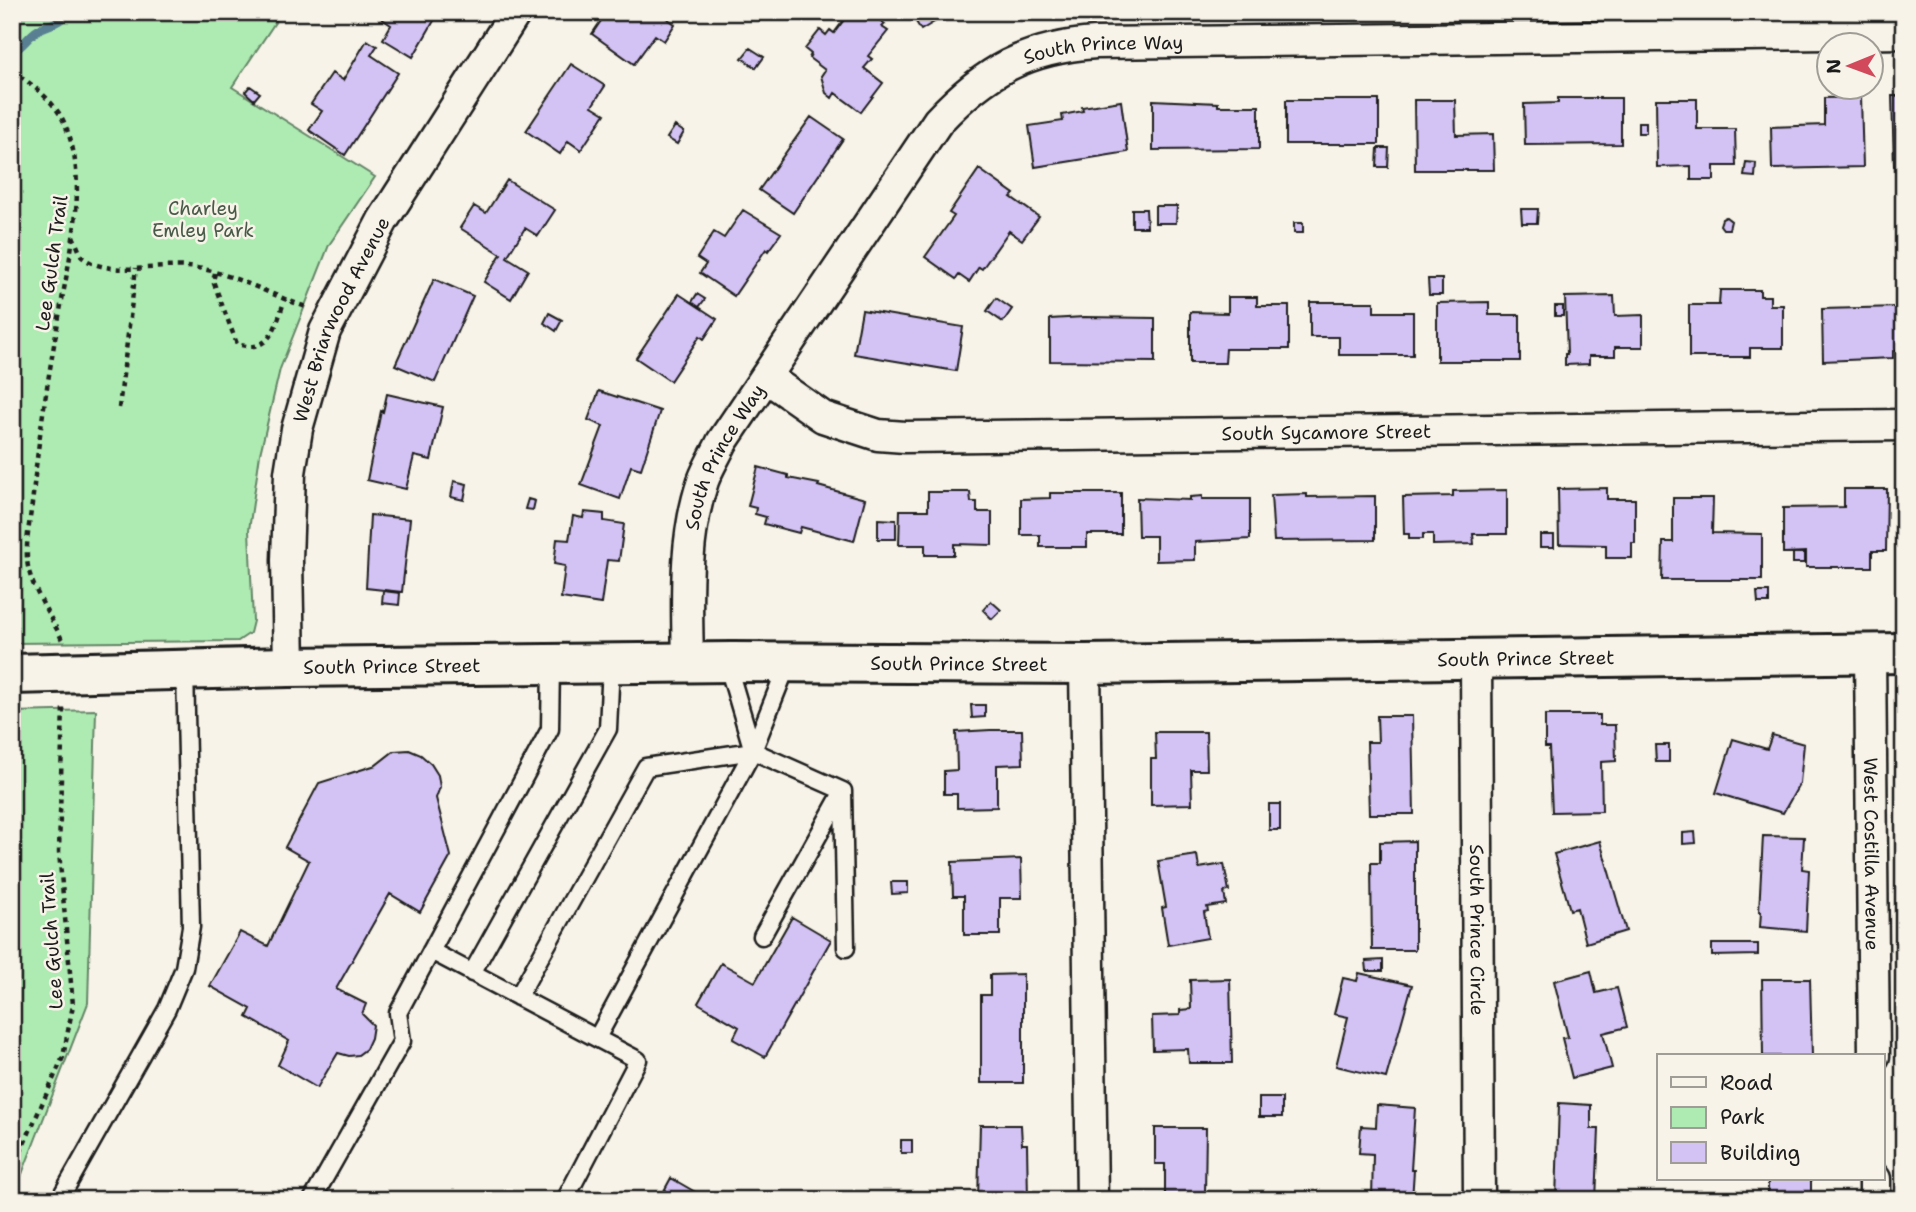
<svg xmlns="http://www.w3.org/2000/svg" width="1916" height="1212" font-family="'Shantell Sans',sans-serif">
	<rect width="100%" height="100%" fill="#f7f3e8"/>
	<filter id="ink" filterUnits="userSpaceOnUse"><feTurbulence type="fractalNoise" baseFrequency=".0143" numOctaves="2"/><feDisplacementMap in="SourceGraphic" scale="14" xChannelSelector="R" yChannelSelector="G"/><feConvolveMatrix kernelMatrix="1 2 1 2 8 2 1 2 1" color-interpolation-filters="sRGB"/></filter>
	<g filter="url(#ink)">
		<!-- green -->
		<path fill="#aeebb2" stroke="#658467" stroke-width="2" d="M12,12H282L232,87L375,177L329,245L280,369L260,454L249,530L253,621L250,633L238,641L12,643Z
			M96,710L88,1003L12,1200V712Z"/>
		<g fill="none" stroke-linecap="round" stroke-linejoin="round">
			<!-- stream -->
			<path stroke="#588092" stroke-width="9" d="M12,52C23,47 28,36 38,30C50,23 59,25 66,12"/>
		</g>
		<!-- building -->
		<path fill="#d3c2f4" stroke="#1c1c1c" stroke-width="2" d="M372,12H439L413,57L383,39L391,25Z
			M607,12H668L665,17L675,24L664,41L655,35L634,64L592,34Z
			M850,12H870L885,24L882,27L888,31L868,56L872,59L864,68L883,83L861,112L835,93L832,98L826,93L821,76L825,70L809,58L811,54L805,49L820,30L826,35L830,30L834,33Z
			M910,12H951L921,30Z
			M367,40L377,46L371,55L398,73L345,155L309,130L322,111L311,104L332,73L343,80Z
			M750,48L764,57L756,68L742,58Z
			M571,64L605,86L592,106L605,114L581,150L568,141L560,154L526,131Z
			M250,86L260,93L254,100L245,92Z
			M1892,96H1904V166H1894Z
			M1861,97L1863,167L1772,169L1771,127L1824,125V98Z
			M1558,98H1621V144L1525,145L1524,104L1558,103Z
			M1656,99H1697V129H1735L1736,166H1714V180H1691V166L1657,167Z
			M1153,100L1218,103V106H1259V149L1153,150Z
			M1286,100H1379V144H1286Z
			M1414,100H1455L1456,135L1493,134L1494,170H1415Z
			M1121,101L1128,152L1035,167L1029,126L1063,121L1062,115L1083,111L1082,107Z
			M811,117L843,139L793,213L759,190Z
			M1638,122H1646V133H1638Z
			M675,126L684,132L677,144L667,138Z
			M1378,148H1389L1388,167H1377Z
			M1746,162L1756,163L1755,177L1744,176Z
			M979,169L1014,194L1011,197L1039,217L1022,240L1009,231L982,269L979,267L969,282L959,275L956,279L925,257L954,216L949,213Z
			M507,180L555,210L538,236L525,228L507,257L528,270L511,299L484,282L501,254L460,228L474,206L486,213Z
			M1155,206H1177L1176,223H1155Z
			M1132,209H1146L1147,227H1132Z
			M1521,209H1538L1537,223H1522Z
			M743,210L781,233L768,251L766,249L734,296L700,273L706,264L697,258L714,232L724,238Z
			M1726,217L1731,221L1729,229H1723L1720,225L1722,219Z
			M1294,223H1303V233H1294Z
			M434,279L473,296L435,382L395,365Z
			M1428,279H1442V295H1429Z
			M1720,290H1760V296H1770V305H1783V348H1750V357H1689V305H1719Z
			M679,294L717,319L704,339L700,336L670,381L636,358Z
			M697,294L705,299L699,307L692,302Z
			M1614,296L1615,316L1643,315V347H1615V356H1589V364L1565,365V354H1567L1565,297Z
			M1228,297H1257V306H1289V349H1226L1225,363H1190V312L1228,313Z
			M996,298L1012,309L1003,322L987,311Z
			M1310,302H1374V312H1413V355H1339V337H1310Z
			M1489,302V315H1520V361H1437V303Z
			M1555,306H1563V316H1555Z
			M1900,307L1902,350L1893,351V358L1823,361L1822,309Z
			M862,310L963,327L956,371L854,354Z
			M549,313L562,320L556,331L544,323Z
			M1084,317L1155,318V362L1050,361V319Z
			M599,391L660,411L641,469L631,466L620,499L581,485L603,426L588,420Z
			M387,394L443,407L431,460L414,456L406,489L367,480L381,411L383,412Z
			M758,467L788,475V478L819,484L818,486L865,499L854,541L801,527L799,533L764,524L766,517L755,514L756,508L748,506Z
			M454,481L467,484L464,500L451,497Z
			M1607,488V499H1635V543H1632V558H1606V545L1559,544L1558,489Z
			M1844,489H1887L1886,551H1872V567H1806V552L1783,553V508L1844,507Z
			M1507,490V534H1473L1474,544L1433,545V534H1423V539H1409V534H1404L1403,497L1453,496V491Z
			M928,492H970L971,502H977V512H992V545L954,544V555H925V545H899L900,510H928Z
			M1050,493H1121V534H1087V547H1040V535H1021V499L1050,498Z
			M1307,494V497L1375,496V540L1274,541L1271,495Z
			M1202,496V499H1250V539L1195,542V560L1156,561V536H1138L1137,498L1190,500V497Z
			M1673,498H1713L1712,533L1762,534V580H1662L1663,542H1673Z
			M528,499L535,501L533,510L525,509Z
			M584,512L604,514V521L624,524L619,561L607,560L601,604L561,598L565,566L554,564L557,539L569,540L573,516L583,518Z
			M370,515L410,519L402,592L366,588Z
			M878,519L896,520V539H878Z
			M1540,535H1554V547H1540Z
			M1793,553H1805V563H1793Z
			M383,591L400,593L399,605L382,603Z
			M1757,592H1769V603H1758Z
			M991,601L1001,610L992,619L983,610Z
			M971,705H985V717L972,718Z
			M1545,715H1600V725H1615L1616,761L1601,762L1602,811L1552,812L1549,747H1545Z
			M1377,716H1412L1414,814H1369L1367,742H1378Z
			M990,730H1022L1023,764L997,765V807L957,808V794H944V771L957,770L956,732Z
			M1155,732H1206L1207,770H1191L1192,804L1151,805V759H1156Z
			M1772,735L1804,744L1800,783L1783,813L1716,793L1733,739L1767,749Z
			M1655,745H1669V762H1656Z
			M409,750L421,755L431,764L438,775L440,787L436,798L451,856L420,912L390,894L336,989L366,1004L362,1014L373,1025L371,1038L366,1049L358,1055L349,1056L338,1053L317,1088L278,1065L289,1041L247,1017L251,1009L210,986L240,932L268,946L309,861L285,847L319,783L376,765L394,751Z
			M1269,804H1280V830H1269Z
			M1695,832L1696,843L1683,844V833Z
			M1763,836L1804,837L1802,869L1809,870L1806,931L1760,927L1761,912H1759Z
			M1415,841V950H1372L1371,863H1380V842Z
			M1600,841L1626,931L1586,943L1577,908L1570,910L1554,854Z
			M1197,855L1199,868L1224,864L1229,891L1224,892L1226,904L1207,907L1208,911L1204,912L1208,938L1168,945L1162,908L1166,907L1158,861Z
			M1021,859L1022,898H1000V935H964V896H953L952,862Z
			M891,882H908V893L892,894Z
			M792,917L831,940L765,1057L733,1039L739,1027L698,1003L721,963L755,982Z
			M1712,944H1758V955L1712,956Z
			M1383,960V971H1367L1366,961Z
			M1591,971L1596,993L1617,988L1627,1027L1603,1033L1612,1068L1572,1078L1562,1038L1568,1037L1554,981Z
			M1359,973L1412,985L1386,1078L1336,1066L1348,1017L1334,1014L1343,978L1357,981Z
			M1023,974V1083H981V995H990V975Z
			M1230,979L1232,1063H1189L1188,1049L1153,1050L1152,1016L1180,1015V1010L1191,1009L1190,980Z
			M1762,979H1810L1812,1056H1763Z
			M1259,1098H1282V1117H1259Z
			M1559,1103L1591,1105V1129H1599L1596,1200H1556Z
			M1377,1105L1415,1108L1411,1170H1414L1412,1200H1372L1373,1154L1359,1153L1361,1126L1376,1127Z
			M980,1125H1021L1022,1144H1027L1028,1200H978Z
			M1155,1128H1206L1205,1194H1165V1164H1155Z
			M901,1140H912V1153H901Z
			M671,1178L709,1200H659Z
			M1768,1179H1811V1200H1768Z"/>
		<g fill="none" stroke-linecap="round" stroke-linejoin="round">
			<defs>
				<path id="lane" d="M727,663L753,751
					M762,936L842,793
					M431,951L638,1060L565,1200
					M472,973L608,729L611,664
					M518,997L646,767L753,751L843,791L846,948
					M597,1038L753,751L788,663
					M59,1200L167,1009L184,968L191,927L185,670
					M312,1200L402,1041L398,1013L550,729L551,664"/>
				<g id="street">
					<path id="s1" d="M766,377L823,417L878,435L905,437L1904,425"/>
					<path id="s2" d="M1870,653L1874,1056"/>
					<path id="s3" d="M1476,660L1479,1200"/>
					<path id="s4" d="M688,663C687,602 683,540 703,481C708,467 716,455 722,442L938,121C985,71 1026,48 1096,43L1904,33"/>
					<path d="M1085,664L1092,1200"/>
					<path id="s5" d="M289,667L287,560L290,473L297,429L325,331L383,220L516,12"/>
					<path d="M1875,1179V1200"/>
				</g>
				<g id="secondary">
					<path id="s6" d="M12,674L289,667L732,662L1085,664L1904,653"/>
				</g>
			</defs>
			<!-- lane casing -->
			<use href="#lane" stroke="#1c1c1c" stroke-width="21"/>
			<!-- street casing -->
			<use href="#street" stroke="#1c1c1c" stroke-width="35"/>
			<!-- secondary casing -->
			<use href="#secondary" stroke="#1c1c1c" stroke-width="44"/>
			<!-- path -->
			<path stroke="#1c1c1c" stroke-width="4.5" stroke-dasharray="5 5" stroke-linecap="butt" d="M12,70C32,85 57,102 66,127C89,184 70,253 60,311C49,372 39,433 33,495C31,515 26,537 27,558C28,585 51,615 62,640
				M73,236L82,257C108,278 157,264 188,267C224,269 270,295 306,307
				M215,273L213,281L237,344C272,355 276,324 285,299
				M119,408L136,268
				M12,1171L63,1057L73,1005L59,852L63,705"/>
			<!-- lane -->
			<use href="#lane" stroke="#f7f3e8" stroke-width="16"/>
			<!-- street -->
			<use href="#street" stroke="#f7f3e8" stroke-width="30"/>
			<!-- secondary -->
			<use href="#secondary" stroke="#f7f3e8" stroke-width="38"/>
		</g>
	</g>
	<g text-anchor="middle" stroke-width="5" stroke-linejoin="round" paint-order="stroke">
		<!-- street labels -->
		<g font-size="19" fill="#1c1c1c" stroke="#f7f3e8">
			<text dy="7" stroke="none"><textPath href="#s4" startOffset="802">South Prince Way</textPath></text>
			<text transform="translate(51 263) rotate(-82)" y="7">Lee Gulch Trail</text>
			<text dy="7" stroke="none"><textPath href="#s5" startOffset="357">West Briarwood Avenue</textPath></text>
			<text dy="7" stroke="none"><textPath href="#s1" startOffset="576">South Sycamore Street</textPath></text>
			<text dy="7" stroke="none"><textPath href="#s4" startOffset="214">South Prince Way</textPath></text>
			<text dy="7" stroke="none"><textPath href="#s6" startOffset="1514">South Prince Street</textPath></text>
			<text dy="7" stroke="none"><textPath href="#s6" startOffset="947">South Prince Street</textPath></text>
			<text dy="7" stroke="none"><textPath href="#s6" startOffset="380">South Prince Street</textPath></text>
			<text dy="7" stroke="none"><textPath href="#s2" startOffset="201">West Costilla Avenue</textPath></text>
			<text dy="7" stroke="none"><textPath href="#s3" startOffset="270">South Prince Circle</textPath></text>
			<text transform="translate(51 941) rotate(-94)" y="7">Lee Gulch Trail</text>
		</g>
		<!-- park labels -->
		<g font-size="19" fill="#485a49" stroke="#f7f3e8">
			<text x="203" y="215">Charley<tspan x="203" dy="22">Emley Park</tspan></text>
		</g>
	</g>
	<!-- margin -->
	<rect width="1916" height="1212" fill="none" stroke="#f7f3e8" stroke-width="42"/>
	<rect x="21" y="21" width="1874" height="1170" fill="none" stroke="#1c1c1c" stroke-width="2.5" filter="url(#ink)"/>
	<!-- legend -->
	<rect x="1657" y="1054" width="228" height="126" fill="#f7f3e8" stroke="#9f9d96" stroke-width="2"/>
	<rect x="1671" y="1077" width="35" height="10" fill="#f7f3e8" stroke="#9f9d96" stroke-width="2"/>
	<text x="1720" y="1090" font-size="21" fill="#1c1c1c">Road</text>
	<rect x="1671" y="1107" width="35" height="21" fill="#aeebb2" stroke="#9f9d96" stroke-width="2"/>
	<text x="1720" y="1124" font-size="21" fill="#1c1c1c">Park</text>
	<rect x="1671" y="1142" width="35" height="21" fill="#d3c2f4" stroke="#9f9d96" stroke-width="2"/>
	<text x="1720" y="1160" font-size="21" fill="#1c1c1c">Building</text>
	<!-- north arrow -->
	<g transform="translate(1850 66) rotate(269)"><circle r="33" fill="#f7f3e8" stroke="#9f9d96" stroke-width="2"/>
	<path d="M0-5L12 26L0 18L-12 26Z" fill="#d1495b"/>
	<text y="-10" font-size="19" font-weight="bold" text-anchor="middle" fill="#1c1c1c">N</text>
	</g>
</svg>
